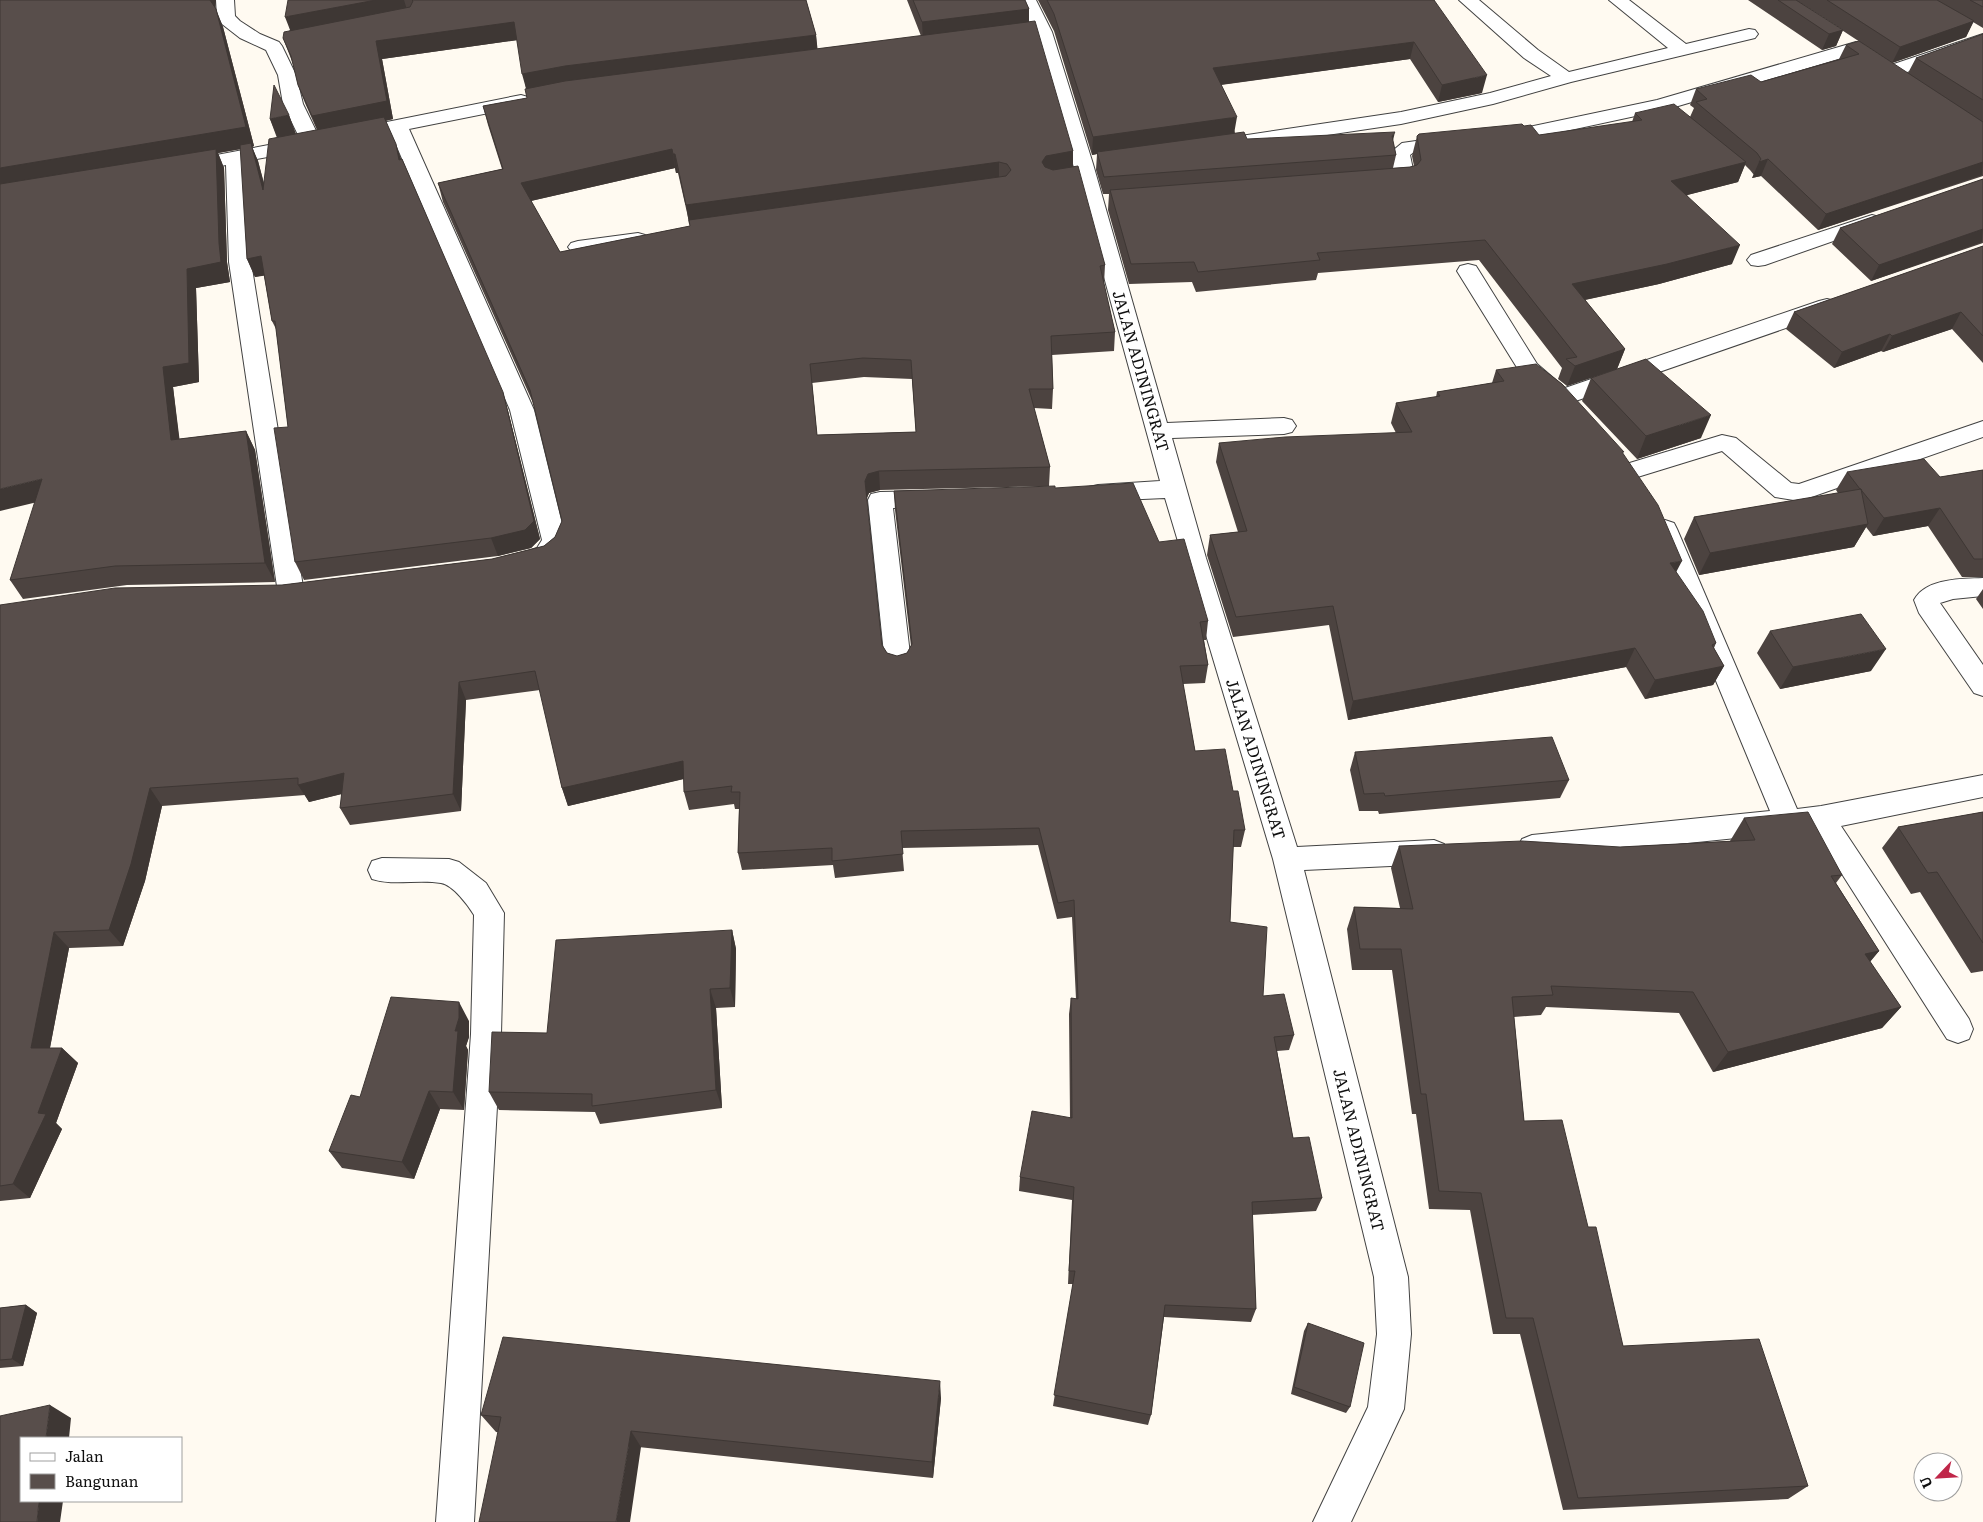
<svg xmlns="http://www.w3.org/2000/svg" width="1983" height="1522" font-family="Literata,serif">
	<rect width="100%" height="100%" fill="#fffaf1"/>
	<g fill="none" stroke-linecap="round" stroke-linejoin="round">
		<defs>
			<path id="minor" d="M216,0H234L235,16L240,21L260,34L279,42L282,46L296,75L303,104L322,143L319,147L312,149L246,161L251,262L304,593L300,600L291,602L282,600L278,593L229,262L226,165L185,173L178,171L175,167L178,163L185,161L300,139L283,104L278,75L266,50L240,38L222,24L217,16Z
				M1018,0H1036L1052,32L1093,164L1167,423L1284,418L1292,420L1296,426L1292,432L1284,434L1172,438L1206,558L1297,847L1434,840L1444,844L1448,852L1444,860L1434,864L1304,870L1408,1277L1411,1334L1404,1409L1351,1522H1313L1368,1407L1377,1334L1374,1277L1273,859L1165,498L1098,501L1089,499L1086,493L1089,487L1098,485L1160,481L1073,164L1034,32Z
				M1459,0H1479L1538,50L1569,72L1668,48L1609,0H1629L1686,44L1749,29L1755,30L1758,34L1755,38L1571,82L1493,104L1401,124L1234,149L1227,147L1224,143L1227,139L1234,137L1401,112L1490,93L1551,76L1524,58Z
				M1983,34V45L1896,76L1889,78L1882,76L1880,72L1882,68Z
				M1856,42L1862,44L1865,48L1862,52L1668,109L1515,142L1492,141L1489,137L1492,133L1515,130L1657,100Z
				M521,95L528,97L531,101L528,105L409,129L534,410L566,540L555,560L529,569L520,566L517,560L520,554L537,548L542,540L510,410L391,133L352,141L345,139L342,135L345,131L352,129Z
				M1451,136L1458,138L1461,142L1458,146L1414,152L1410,155L1415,179L1412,183L1381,187L1374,185L1371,181L1374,177L1394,174L1390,153L1402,143Z
				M1872,215L1879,217L1882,221L1879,225L1765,265L1758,266L1751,265L1747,260L1751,255Z
				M638,233L645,235L648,239L645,243L578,253L571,251L568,247L571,243L578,241Z
				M1468,264L1476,266L1537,364L1565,388L1819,301L1827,299L1835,301L1838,306L1835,311L1564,405L1556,402L1553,397L1547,395L1521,374L1457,271L1460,266Z
				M1983,421V437L1800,501L1775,497L1722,451L1631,479L1623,477L1619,471L1623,465L1722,435L1736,438L1791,483L1799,484Z
				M933,491L942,493L945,499L942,505L933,507L893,508L911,663L907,670L898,673L889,670L885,663L868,500L871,494L880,492Z
				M1665,520L1674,523L1677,529L1797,809L1821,806L1983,775V797L1841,826L1969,1019L1973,1029L1969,1039L1958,1043L1947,1039L1814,830L1532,859L1522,855L1518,847L1522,839L1532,835L1770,811L1653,529L1656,523Z
				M1983,578V596L1953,599L1940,603L1983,665V696L1974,693L1919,613L1914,600C1926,578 1961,579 1983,578Z
				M382,858L449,859L459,862L486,883L504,913L501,1034L474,1522H436L471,1034L474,915C468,905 453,885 441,883C418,879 394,886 372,879L368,870L372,861Z"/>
		</defs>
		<!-- minor casing -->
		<use href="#minor" stroke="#424242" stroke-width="2"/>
		<!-- minor -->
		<use href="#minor" fill="#fff" fill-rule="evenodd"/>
	</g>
	<!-- wall -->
	<path fill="#4c4340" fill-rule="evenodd" d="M288,0H806L816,35L817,49L921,36L907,0H1025L1029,9V22L1073,151V167L1105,265L1104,284L1115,332L1114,351L1052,355L1053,389L1052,409L1034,408L1050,467L1049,486L880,490L869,493L866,500L882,645L887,653L897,656L907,653L911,646L895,510L894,491L1055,488L1159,542L1208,621L1206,640H1204L1208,665L1205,683L1183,684L1195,751L1233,791L1245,830L1241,847H1233L1230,922L1263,996L1294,1035L1289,1050L1277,1051L1293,1138L1322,1198L1316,1211L1252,1215L1256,1309L1251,1322L1164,1317L1151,1415L1148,1425L1053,1406L1073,1284H1068L1072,1200L1019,1191L1020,1177L1070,1118L1069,1014L1071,998L1076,999L1072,917L1057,919L1038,845L902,848L904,871L835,878L833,865L742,870L738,853L739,809H735L734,804L689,810L684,792V779L568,806L562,788L540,690L466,700L461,811L350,825L340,808L342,794L309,802L305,795L162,806L145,881L123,946L69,948L50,1048H62L78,1063L56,1123L62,1129L30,1198L0,1201V605L282,585L492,559L544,546L555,537L562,521L534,405L443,202L438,183L502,169L488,125L483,106L527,98L526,88L517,40L382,59L393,119L386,121L401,159L508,411L540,539L531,548L498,556L304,580L295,562L288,427L276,329L272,321L264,275L255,277L247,259L241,149L218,153L224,168L227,262L230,282L196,288L199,382L173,387L179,439L246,431L255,450L275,582L127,585L23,599L10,580L215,8L223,27L254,146L252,147L258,161L264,183L277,138L270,119L289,115L296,134L317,130L305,103L298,85L293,64L283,38L290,30ZM675,168L676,173H678L690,226L560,252L531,201ZM864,377L912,379L916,432L817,435L812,383Z
		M1038,0H1434L1482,93L1438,102L1410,59L1221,85L1235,133L1247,139L1393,142L1396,155L1393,168L1410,167L1414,166L1412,156L1417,136L1524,126L1539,135L1632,122L1635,113L1690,117L1694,108L1690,105L1696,89L1761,82L1839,59L1846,45L1908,73L1916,58L1983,34V176L1818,230L1761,176L1752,178L1754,175L1750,170L1745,165L1738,182L1687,195L1732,264L1659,284L1585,300L1625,349L1617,369L1567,386L1558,379L1562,368L1479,260L1318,273L1316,280L1196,292L1192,282L1129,284L1108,210L1109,194H1103L1096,170L1097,154L1092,155L1054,31Z
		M1748,0H1796L1843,30L1836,46L1822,50Z
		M1796,0H1983V28L1973,22L1966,37L1892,63Z
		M1983,179V243L1871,281L1832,244L1840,228Z
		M1983,246V363L1952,329L1883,352L1881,351L1834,368L1786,329L1794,312Z
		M1496,370L1623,454L1676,572L1716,643L1714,648L1724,666L1713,685L1645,699L1626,667L1348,720L1329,625L1233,637L1207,555L1210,535L1238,532L1216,462L1219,443L1396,433L1391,423L1396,403L1436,397L1437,392L1492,383Z
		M1591,378L1701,438L1637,459L1582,401Z
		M1983,470V577H1962L1928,526L1873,536L1866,527L1854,547L1699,575L1684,539L1694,517L1838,493L1836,490L1847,472L1940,477Z
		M1983,589V609L1976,599Z
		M1770,631L1871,671L1780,689L1757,653Z
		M1355,752L1569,780L1560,798L1379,814L1378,811H1359L1350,770Z
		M1983,812V971L1971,973L1920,892L1911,894L1882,848L1898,827Z
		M1744,818L1842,875L1836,883L1879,951L1870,962L1901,1007L1882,1028L1713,1072L1679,1013L1546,1007L1541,1015L1514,1017L1524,1121L1588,1227L1623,1346L1808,1486L1788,1499L1563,1510L1520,1334H1493L1470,1210L1429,1209L1416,1114H1412L1392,970H1352L1347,929L1354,907L1400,908L1391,868L1399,846L1620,847L1730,841Z
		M732,930L736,949L735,1007L716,1008L722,1108L600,1124L595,1112L499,1110L489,1092L547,1033Z
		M469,1021V1037L466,1046L468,1050L464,1110L440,1109L414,1179L342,1168L329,1151L360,1097Z
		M26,1305L37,1313L23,1366L0,1368V1308Z
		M1308,1323L1350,1407L1346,1413L1291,1394L1304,1331Z
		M941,1398L933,1478L496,1432L481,1415Z"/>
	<!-- shaded-wall -->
	<path fill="#3e3734" d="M209,0H216L215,16Z
		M376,0H404L408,13L292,35L285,17Z
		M216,9L223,27L254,146L252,147L258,161L270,208L263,190L252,147L218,153L224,168L227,262L230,282L196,288L199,382L173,387L182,459L0,189V168Z
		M1029,9V26L923,40L922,22Z
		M1974,21L1966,37L1892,63L1900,47Z
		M514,22L518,40L382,59L393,119L319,134L312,116L376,41Z
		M1843,30L1836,46L1822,50L1829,34Z
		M816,35L818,53L527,92L522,74L565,66Z
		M1414,42L1410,59L1211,86L1213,68Z
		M1487,75L1482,93L1438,102L1442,85Z
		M289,115L297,138L279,141L270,119Z
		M1237,117L1234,134L1097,152V154L1092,155L1093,137Z
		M1395,132L1391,149L1392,136Z
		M396,144L402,162L399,160Z
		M672,149L675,168L526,202L521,183Z
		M1073,151V171L1041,181L1042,162L1046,156Z
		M673,154H675L678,173H676Z
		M1768,159L1761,176L1752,178L1759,162Z
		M999,162V181L689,224L686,205Z
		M1746,162L1738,182L1664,201L1671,181Z
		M1983,162L1982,175L1818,230L1826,214Z
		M1983,229L1982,242L1871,281L1879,265Z
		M1740,245L1732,264L1659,284L1565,304L1572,284Z
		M261,256L269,275L255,277L247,259Z
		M1961,312L1952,329L1883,352L1892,336Z
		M1890,334L1881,351L1834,368L1842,352Z
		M1625,349L1617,369L1567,386L1575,366Z
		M503,392L508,411L540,539L531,548L498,556L491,538Z
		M1711,415L1701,438L1637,459L1646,436Z
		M246,431L255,450L275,582L265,563Z
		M879,471L880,490L869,493L866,500L865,481L868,474Z
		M42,479L54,498L0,511V489Z
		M1940,508L1928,526L1873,536L1884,518Z
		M1868,524L1854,547L1699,575L1710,553Z
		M1682,561L1672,580L1670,563Z
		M1635,648L1626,667L1348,720L1353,701Z
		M1886,649L1871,671L1780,689L1793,667Z
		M1724,666L1713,685L1645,699L1655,680Z
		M459,682L466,700L461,811L453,794Z
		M683,761L687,778L568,806L562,788Z
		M344,773L353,791L309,802L298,785Z
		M150,788L162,806L145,881L123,946L109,930Z
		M732,930L736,949L735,1007L730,988Z
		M54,932L69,948L47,1063L31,1048Z
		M1879,951L1861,972L1865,954Z
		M710,989L716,1008L722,1108L716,1090Z
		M459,1002L469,1021V1037L466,1046L468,1050L464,1110L453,1092L455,1031Z
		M1901,1007L1882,1028L1713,1072L1728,1052Z
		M62,1048L78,1063L56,1123L62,1129L30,1198L13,1184L38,1113Z
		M429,1091L440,1109L414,1179L402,1162Z
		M26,1305L37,1313L23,1366L12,1359Z
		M940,1381L941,1398L933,1478L932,1462Z
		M50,1405L71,1418L69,1438H46Z
		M631,1431L641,1447L630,1522H616Z
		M39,1501H63L60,1522H37Z"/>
	<!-- building -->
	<path fill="#584e4b" stroke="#3e3734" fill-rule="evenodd" d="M0,0H210L216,9L246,127L0,168Z
		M288,0H376L285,17Z
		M412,0H806L816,35L565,66L522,74L514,22L376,41L387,101L312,116L298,85L291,56L283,38L284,32L410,7L413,1Z
		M913,0H1025L1029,9L922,22Z
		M1047,0H1434L1487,75L1442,85L1414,42L1213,68L1237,117L1093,137L1054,14Z
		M1778,0H1796L1843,30L1829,34Z
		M1827,0H1937L1974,21L1900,47Z
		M1970,0H1983V7Z
		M1035,21L1073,151L1046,156L1042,162L1045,167L1053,170L1078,166L1105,265L1100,266L1115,332L1051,336L1053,389H1029L1050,467L879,471L868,474L865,481L882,645L887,653L897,656L907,653L912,644L894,491L1055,486V488L1133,483L1159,542L1184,539L1208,621L1200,622L1208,665L1180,666L1195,751L1225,749L1233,791H1238L1245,830H1234L1230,922L1267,927L1263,996L1284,994L1294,1035L1274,1037L1293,1138L1309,1137L1322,1198L1252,1202L1256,1309L1165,1305L1151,1415L1054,1395L1075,1271H1069L1074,1187L1020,1177L1032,1111L1072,1118L1071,998L1078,999L1074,900L1058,903L1039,828L901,831L903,854L832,861V848L738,853L740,792H731L732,786L684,792L683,761L562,788L535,671L459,682L453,794L340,808L344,773L298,785V778L150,788L131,864L109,930L54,932L31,1048H62L38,1113L46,1114L13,1184L0,1186V605L115,588L282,585L492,559L544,546L555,537L562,521L530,390L438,183L503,169L483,106L527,98L525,89L565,81ZM672,149L673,154H675L686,205L999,162L1007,164L1011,170L1006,176L689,220L690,226L560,252L521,183ZM863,358L911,360L916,432L817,435L810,364Z
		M1983,34V100L1916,58Z
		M1859,41L1983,122V162L1826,214L1768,159L1759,162L1761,159L1757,153L1696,102L1707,99L1696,89L1751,75L1761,82L1859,54L1846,45Z
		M274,85L289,115L270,119Z
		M1674,104L1746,162L1671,181L1740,245L1667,264L1572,284L1625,349L1575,366L1566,359L1577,357L1485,240L1317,253L1320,260L1198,272L1194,262L1131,264L1110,190L1410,167L1417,165L1421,160L1417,136L1419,134L1522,124L1524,126L1531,125L1539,135L1642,120L1635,113Z
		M384,117L396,144L399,160L402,159L503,392L534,521L525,530L491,538L295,562L274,428L288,427L275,321H272L261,256L247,259L240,145L251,143L263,190L269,139Z
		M1244,132L1247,139L1395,132L1392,136L1396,155L1104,177L1097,152Z
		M216,149L219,243L221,262L187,269L189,363L163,367L171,440L246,431L265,563L115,566L10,580L42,479L0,489V184Z
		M1983,179V229L1879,265L1840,228Z
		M1983,246V336L1961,312L1892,336L1890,334L1842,352L1794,312Z
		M1646,359L1711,415L1646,436L1591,378Z
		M1536,364L1562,384L1624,452H1622L1658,505L1682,561L1670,563L1703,611L1716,643L1712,645L1724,666L1655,680L1635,648L1353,701L1333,606L1236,617L1210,535L1247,531L1219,443L1285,437L1412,432L1396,403L1440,396L1437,392L1504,381L1496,370Z
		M1924,459L1940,477L1983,470V559H1974L1940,508L1884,518L1862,491L1861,489H1860L1847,472Z
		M1861,489L1868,524L1710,553L1694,517Z
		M1861,614L1886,649L1793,667L1770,631Z
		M1552,737L1569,780L1385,796L1384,793L1364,794L1355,752Z
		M1808,812L1842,875L1831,876L1879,951L1865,954L1901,1007L1728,1052L1693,992L1551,986L1553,995L1512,997L1524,1121L1562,1120L1588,1227H1596L1623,1346L1759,1339L1808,1486L1578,1498L1533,1318H1506L1481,1193L1439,1191L1426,1094H1421L1401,949H1360L1354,907L1413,909L1399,846L1522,841L1620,847L1755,840L1744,818Z
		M1983,812V943L1937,872L1928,873L1898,827Z
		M732,930L730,988L710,989L716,1090L592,1106V1094L489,1092L492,1032L547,1033L556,940Z
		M391,997L459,1002V1018L455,1031H458L453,1092L429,1091L402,1162L329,1151L351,1095L360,1097Z
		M26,1305L12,1359L0,1360V1308Z
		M1308,1323L1364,1343L1350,1407L1294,1387Z
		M503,1337L940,1381L932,1462L631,1431L616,1522H479L501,1417L481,1415Z
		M50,1405L46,1438H21V1501H39L37,1522H0V1416Z"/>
	<g text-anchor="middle" stroke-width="5" stroke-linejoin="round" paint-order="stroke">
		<!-- street labels -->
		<g font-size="16" fill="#0f0f0f" stroke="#fff">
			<text transform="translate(1141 371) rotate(74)" y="6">JALAN ADININGRAT</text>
			<text transform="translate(1256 759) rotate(73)" y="6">JALAN ADININGRAT</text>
			<text transform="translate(1359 1150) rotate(76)" y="6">JALAN ADININGRAT</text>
		</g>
	</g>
	<!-- legend -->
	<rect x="20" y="1437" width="162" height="65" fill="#ffffff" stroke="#9f9f9f"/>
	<rect x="30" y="1453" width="25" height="8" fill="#ffffff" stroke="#9f9f9f"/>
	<text x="65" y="1462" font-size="15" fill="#0f0f0f">Jalan</text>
	<rect x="30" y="1474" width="25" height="15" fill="#584e4b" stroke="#9f9f9f"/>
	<text x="65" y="1487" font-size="15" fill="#0f0f0f">Bangunan</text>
	<!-- north arrow -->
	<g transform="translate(1938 1477) rotate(245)"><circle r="24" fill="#ffffff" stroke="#9f9f9f"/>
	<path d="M0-4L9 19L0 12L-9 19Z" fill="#c02649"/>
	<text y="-8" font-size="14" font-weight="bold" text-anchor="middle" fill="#0f0f0f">U</text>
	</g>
</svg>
